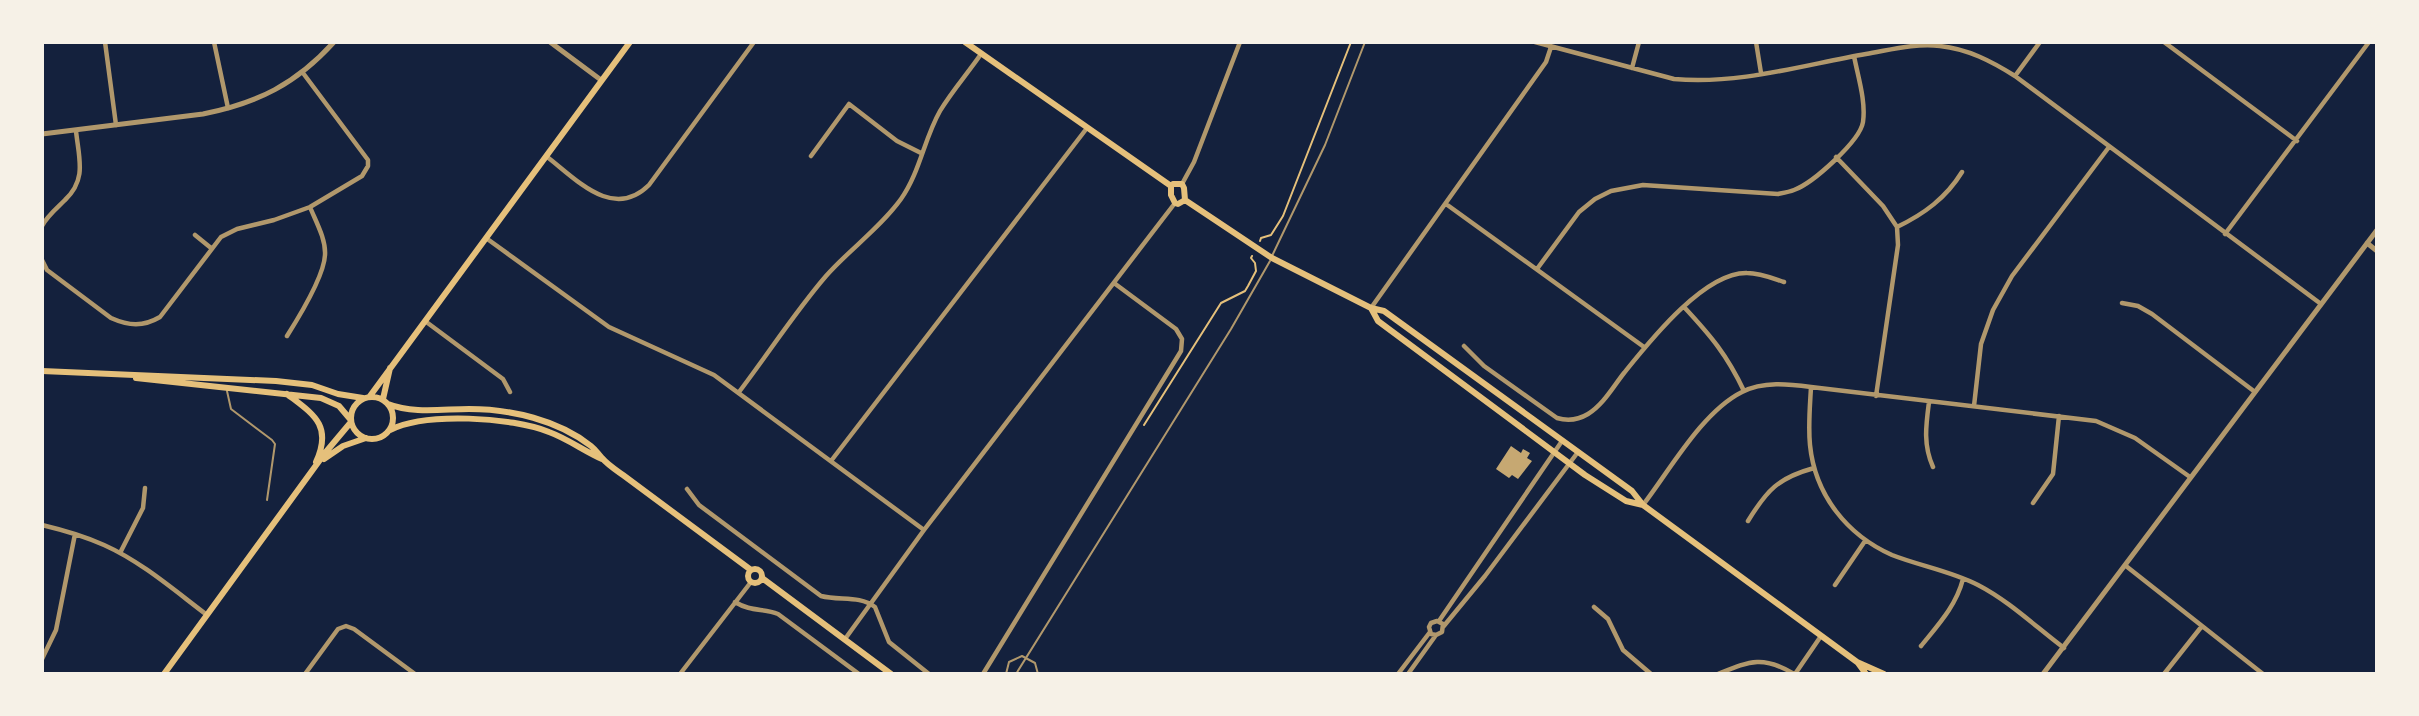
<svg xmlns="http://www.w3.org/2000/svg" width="2419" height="716" font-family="'Titillium Web',sans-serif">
	<rect width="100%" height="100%" fill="#14213d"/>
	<!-- building -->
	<path fill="#c6a872" d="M1511,446L1521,453L1523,449L1530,453L1527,458L1532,461L1518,479L1512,475L1509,478L1496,469Z"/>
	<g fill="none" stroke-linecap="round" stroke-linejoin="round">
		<!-- path -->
		<path stroke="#e5c07b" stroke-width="2" d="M1260,241L1261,238L1271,235L1283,216L1351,42
			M1144,425L1221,303L1245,291L1248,286L1256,271L1255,263L1251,258L1252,256"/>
		<!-- service -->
		<path stroke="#b1986c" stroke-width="2" d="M1272,256L1325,145L1365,42
			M227,391L231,409L272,440L275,444L267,500
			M1006,674L1009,662L1022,656L1035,663L1038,674
			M1016,674L1231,329L1270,261"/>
		<!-- minor -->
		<path stroke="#b1986c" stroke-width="4.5" d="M105,42L116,125
			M214,42L228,108
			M1535,42L1674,79C1738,85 1803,65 1866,54C1890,50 1915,43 1940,46C1968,49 1991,61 2015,76L2321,304
			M1756,42L1761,73
			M2164,42L2297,141
			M1632,68L1639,42
			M2015,76L2040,42
			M546,156C576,179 613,221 649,185L754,42
			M811,156L849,104L897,141L921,153
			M1836,157L1883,206L1897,227L1898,245L1876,396
			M1182,184L1194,162L1240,42
			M1446,204L1644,347
			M42,226C47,216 57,208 65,200C87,179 79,159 76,131
			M1897,227C1924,214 1946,198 1962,172
			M2225,234L2369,42
			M195,235L211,248
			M486,238L609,327L714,375L924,530
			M42,260L47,270L111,318C129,326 143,327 160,317L221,237L237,229L274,220L310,207L362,176L368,166V160L303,73
			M1537,269L1579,212L1595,199L1611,191L1643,185L1778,194C1783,193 1789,192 1794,190C1813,183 1860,141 1863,122C1866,101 1858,77 1854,56
			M2122,303L2138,306L2152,314L2255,392
			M1684,307C1711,336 1727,355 1744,391
			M1371,308L1546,62L1551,47
			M425,321L503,379L510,392
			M287,336C299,317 324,277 325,255C326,239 316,222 310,207
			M1464,346L1484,366L1557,418C1567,421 1578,420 1588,414C1603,405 1613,387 1624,373C1649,342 1704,272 1747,273C1760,273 1772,278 1784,282
			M1811,387C1810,406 1808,426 1810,445C1815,495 1847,535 1892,555C1920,566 1951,571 1978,585C2009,601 2036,627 2064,648
			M739,392C768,354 795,312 826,276C850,249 880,228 901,199C920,172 924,139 940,111C952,91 968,73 981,54
			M1929,402C1926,425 1923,445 1933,467
			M1974,406L1981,344L1993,310L2012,276L2109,147
			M831,461L1087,128
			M687,489L699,505L821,596C840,601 859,595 875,607L889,642L929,674
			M2033,503L2053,474L2059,416
			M1643,505C1670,470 1702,412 1742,392C1763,381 1789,384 1811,387L2096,421L2135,438L2190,477
			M1748,521C1767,490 1778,478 1814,468
			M42,525C63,530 84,536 104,545C142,562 175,591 207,615
			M120,553L143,508L145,488
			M2126,566L2263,674
			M1835,585L1865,541
			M735,602C751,612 763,608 778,614L859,674
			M1594,607L1608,619L1623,650L1651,674
			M1439,621L1562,441
			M1443,627L1485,576L1578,452
			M845,639L924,530L1175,203
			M1921,646C1938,625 1956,606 1963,579
			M42,659L56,630L75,534
			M305,674L338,629L346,626L354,629L415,674
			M680,674L751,582
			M983,674L1181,351L1182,339L1176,329L1114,283
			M1398,674L1430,632
			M1408,674L1436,635L1442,632L1443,624L1437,621L1431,623L1429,627L1431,634L1436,635
			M1718,674C1750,661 1763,655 1794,674
			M1795,674L1821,636
			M2164,674L2202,626"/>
		<!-- tertiary -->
		<path stroke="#b1986c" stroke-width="5" d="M550,42L601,80
			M42,134L203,114C258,103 296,84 334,42
			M2367,243L2377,251
			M2043,674L2377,230"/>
		<!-- secondary -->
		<path stroke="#e5c07b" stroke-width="6" d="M965,42L1171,186
			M1171,186V195L1175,203L1178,204L1185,200
			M1171,186L1173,184H1182L1184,188L1185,200
			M1185,200L1272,258L1371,308L1384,311L1632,491L1643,505L1857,662L1884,674
			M1371,308L1378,321L1585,475L1626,501L1643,505
			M42,371L276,381L312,385L338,394L363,398
			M136,378L321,398L339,406L350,419
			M287,394C313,414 333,425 316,462
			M370,396L630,42
			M351 418a21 21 0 1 1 42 0a21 21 0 1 1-42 0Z
			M383,399L390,368
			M388,404C413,414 443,409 469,409C511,409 558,420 591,446C596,450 598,454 602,458C608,465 616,470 623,475L751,570
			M390,430C425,412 512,417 549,432C568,439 584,451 602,459
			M324,459L343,446L366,438
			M748 576a7 7 0 1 1 14 0a7 7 0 1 1-14 0Z
			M762,578L891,674
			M1858,663L1866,674
			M164,674L325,453L351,422"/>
	</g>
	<!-- border -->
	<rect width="2419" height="716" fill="none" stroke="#f6f1e7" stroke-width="88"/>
</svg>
